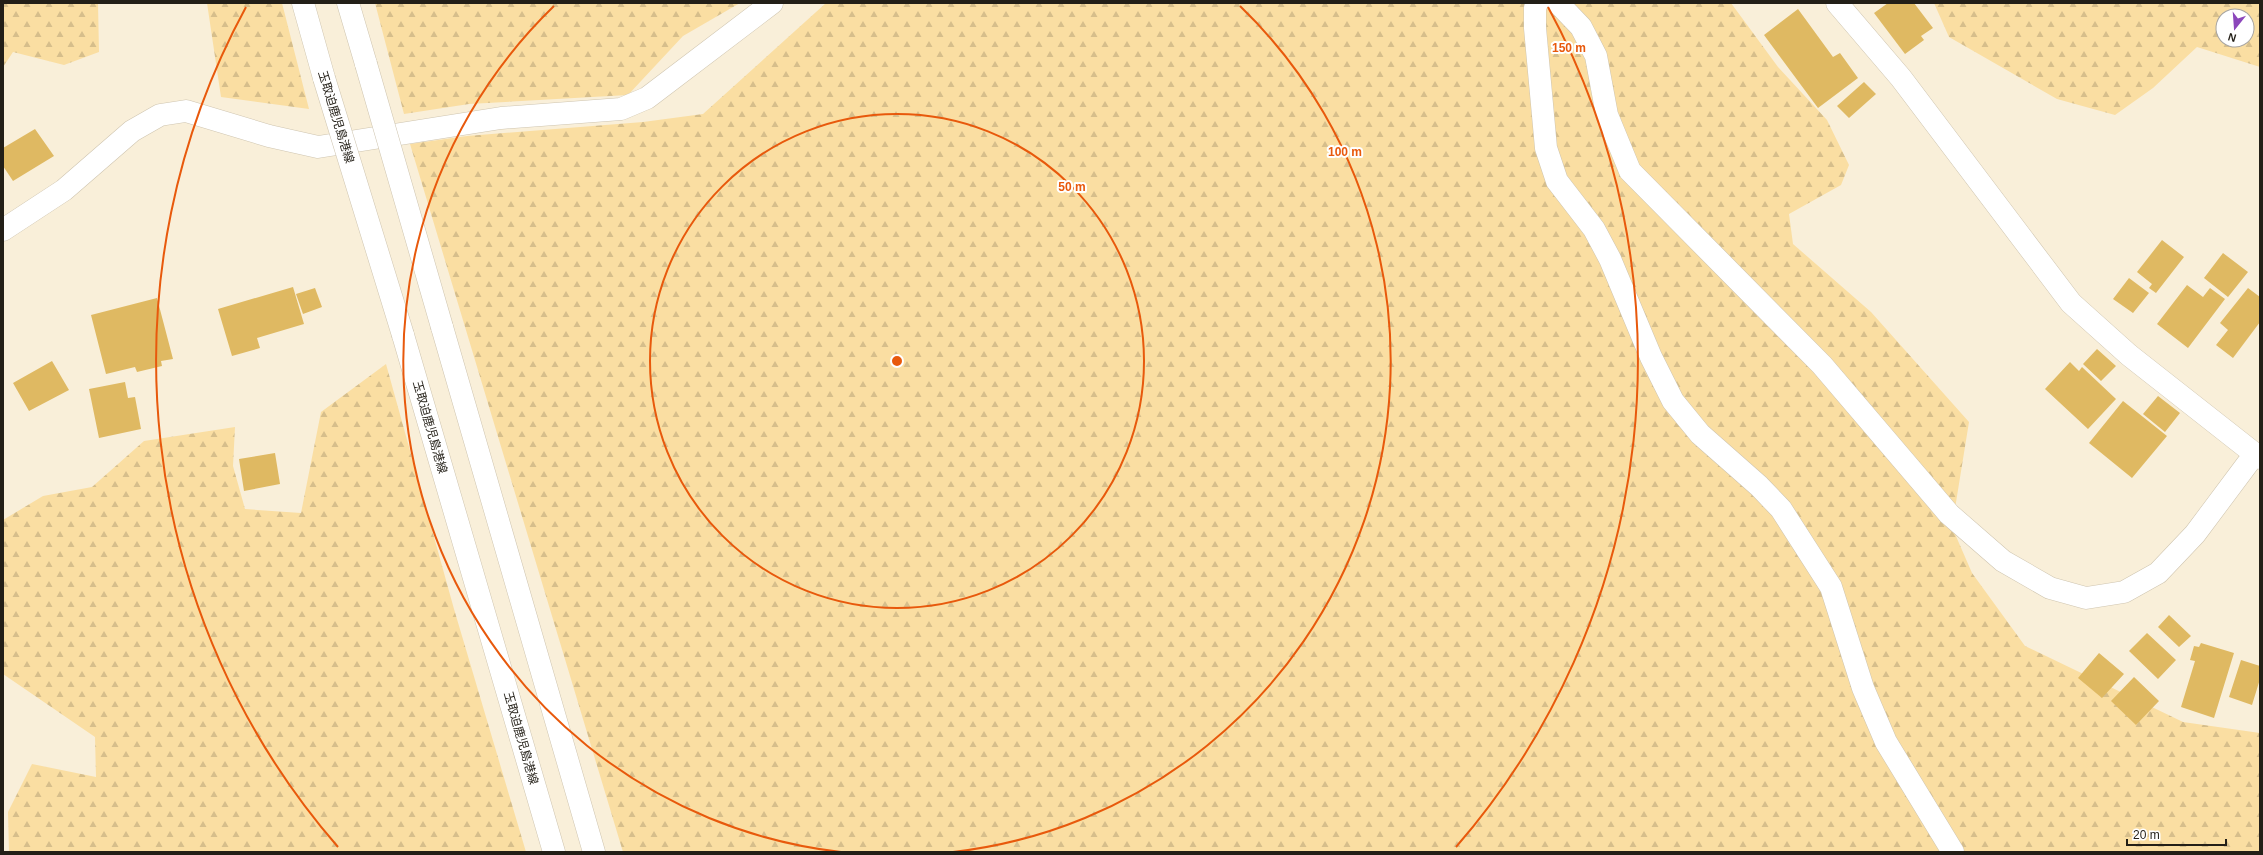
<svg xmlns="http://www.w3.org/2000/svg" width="2263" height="855" font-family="Helvetica,'Noto Sans JP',sans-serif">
	<defs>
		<pattern id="forest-firs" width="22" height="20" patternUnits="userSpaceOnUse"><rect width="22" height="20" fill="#fadea2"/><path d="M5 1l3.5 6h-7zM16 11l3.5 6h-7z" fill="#d6be8b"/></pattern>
	</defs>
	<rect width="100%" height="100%" fill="#f9efd9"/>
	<!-- forest -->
	<path fill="url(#forest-firs)" fill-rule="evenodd" d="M3,3H98L99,52L64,65L13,52L3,67Z
		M207,3H282L309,109L221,97Z
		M375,3H740L683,36L628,95L469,104L404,114Z
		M826,3H1731L1778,67L1827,120L1849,165L1841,185L1789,214L1793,244L1871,312L1969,422L1952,527L1972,573L2025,646L2183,722L2260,733V852H623L410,144L467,136L643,122L703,114Z
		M1934,3H2260V67L2197,47L2153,88L2115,115L2057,99L1949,37ZM2223,16H2247V40H2223Z
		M386,364L454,609L526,852H9L8,812L32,764L96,777L95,737L3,674V520L43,496L92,487L144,441L235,427L233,466L245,509L301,513L321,412Z"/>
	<!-- building -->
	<path fill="#dfb962" d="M1888,3H1914L1933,28L1921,36L1924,40L1905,54L1874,13Z
		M1798,9L1833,57L1840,53L1858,78L1818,108L1764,35Z
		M1864,82L1876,94L1849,118L1837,106Z
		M35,129L54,156L13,181L3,166V148Z
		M2162,240L2184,257L2156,293L2149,288L2152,284L2137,272Z
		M2223,253L2248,272L2228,297L2204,278Z
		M2129,278L2149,293L2133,313L2113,299Z
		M2187,285L2203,297L2210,288L2225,299L2188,348L2157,324Z
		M293,287L304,324L257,338L260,348L232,356L218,309Z
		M315,288L322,307L303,314L296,294Z
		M2248,288L2260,297V322L2233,358L2216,345L2228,330L2220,323Z
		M157,298L173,359L161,361L162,366L137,372L135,367L106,374L91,315Z
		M2097,349L2116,366L2101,381L2083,364Z
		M52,361L69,390L29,411L13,383Z
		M2070,362L2079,371L2082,367L2116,399L2088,429L2045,389Z
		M125,382L128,398L135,397L141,429L99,438L89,389Z
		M2158,396L2180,413L2165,432L2143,414Z
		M2123,401L2167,436L2132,478L2089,443Z
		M275,453L280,484L244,491L239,459Z
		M2169,615L2191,636L2179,647L2158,627Z
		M2147,633L2176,660L2158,679L2129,651Z
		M2201,643L2234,653L2214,718L2181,707L2195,661L2190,660L2194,646L2199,647Z
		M2099,653L2124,674L2102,698L2078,678Z
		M2241,660L2260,666V679L2252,705L2229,697Z
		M2134,677L2159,701L2136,725L2111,701Z"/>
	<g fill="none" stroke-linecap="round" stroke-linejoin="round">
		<defs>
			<path id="minor" d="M1537,3L1535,8V28L1546,148L1557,181L1594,229L1610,259L1651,357L1673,401L1700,434L1759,486L1781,509L1831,587L1863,688L1886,742L1953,852
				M1558,3L1581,27L1596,56L1607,115L1630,171L1822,365L1949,514L2003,561L2050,588L2086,598L2124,592L2158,573L2195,534L2254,455
				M1837,3L1901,78L2071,303L2129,355L2260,458
				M3,230L64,190L132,131L160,115L186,111L269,136L318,147L501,118L621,109L647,98L772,3"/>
			<path id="secondary" d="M303,3L324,78
				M348,3L366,64
				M442,327L594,852
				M403,335L554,852"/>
		</defs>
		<!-- minor casing -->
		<use href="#minor" stroke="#cfc5b0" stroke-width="23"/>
		<!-- secondary casing -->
		<use href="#secondary" stroke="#cfc5b0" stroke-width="23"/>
		<!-- minor -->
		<use href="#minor" stroke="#fff" stroke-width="22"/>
		<!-- secondary -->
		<use href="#secondary" stroke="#fff" stroke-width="22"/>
		<defs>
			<path id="secondary-bridge" d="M366,64L442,327
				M324,78L403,335"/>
		</defs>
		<!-- secondary-bridge casing -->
		<use href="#secondary-bridge" stroke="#cfc5b0" stroke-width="23" stroke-linecap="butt"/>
		<!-- secondary-bridge -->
		<use href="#secondary-bridge" stroke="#fff" stroke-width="22"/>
	</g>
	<!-- distance rings -->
	<g fill="none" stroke="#e8590c" stroke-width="2">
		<circle cx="897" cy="361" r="247"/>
		<path d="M841 852A494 494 0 0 1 554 6M1240 6A494 494 0 0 1 953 852"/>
		<path d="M338 847A741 741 0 0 1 246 7M1548 7A741 741 0 0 1 1456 847"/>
	</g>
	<g text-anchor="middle" stroke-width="4" stroke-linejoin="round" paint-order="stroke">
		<!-- street labels -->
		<g font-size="12" fill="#231f17" stroke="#fff">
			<text transform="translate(336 117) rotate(73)" y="4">玉取迫鹿児島港線</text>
			<text transform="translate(430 427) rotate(74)" y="4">玉取迫鹿児島港線</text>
			<text transform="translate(521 738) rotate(74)" y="4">玉取迫鹿児島港線</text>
		</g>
	</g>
	<circle cx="897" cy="361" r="6" fill="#e8590c" stroke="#fff" stroke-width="2"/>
	<g font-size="12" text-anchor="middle" font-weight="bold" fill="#e8590c" stroke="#fff" stroke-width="4" stroke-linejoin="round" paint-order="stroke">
		<text x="1569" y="52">150 m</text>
		<text x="1345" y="156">100 m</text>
		<text x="1072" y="191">50 m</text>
	</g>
	<!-- border -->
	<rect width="2263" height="855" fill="none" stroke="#231f17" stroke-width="8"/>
	<!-- north arrow -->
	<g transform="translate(2235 28) rotate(197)"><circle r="19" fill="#ffffff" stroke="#a7a5a2"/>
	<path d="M0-3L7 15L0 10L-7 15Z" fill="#8c47bb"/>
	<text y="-6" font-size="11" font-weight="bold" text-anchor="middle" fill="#231f17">N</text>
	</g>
	<!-- scale -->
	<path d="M2127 839v6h99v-6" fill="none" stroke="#231f17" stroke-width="2"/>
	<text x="2133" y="839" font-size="12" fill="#231f17" stroke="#ffffff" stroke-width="3" paint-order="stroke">20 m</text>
</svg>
